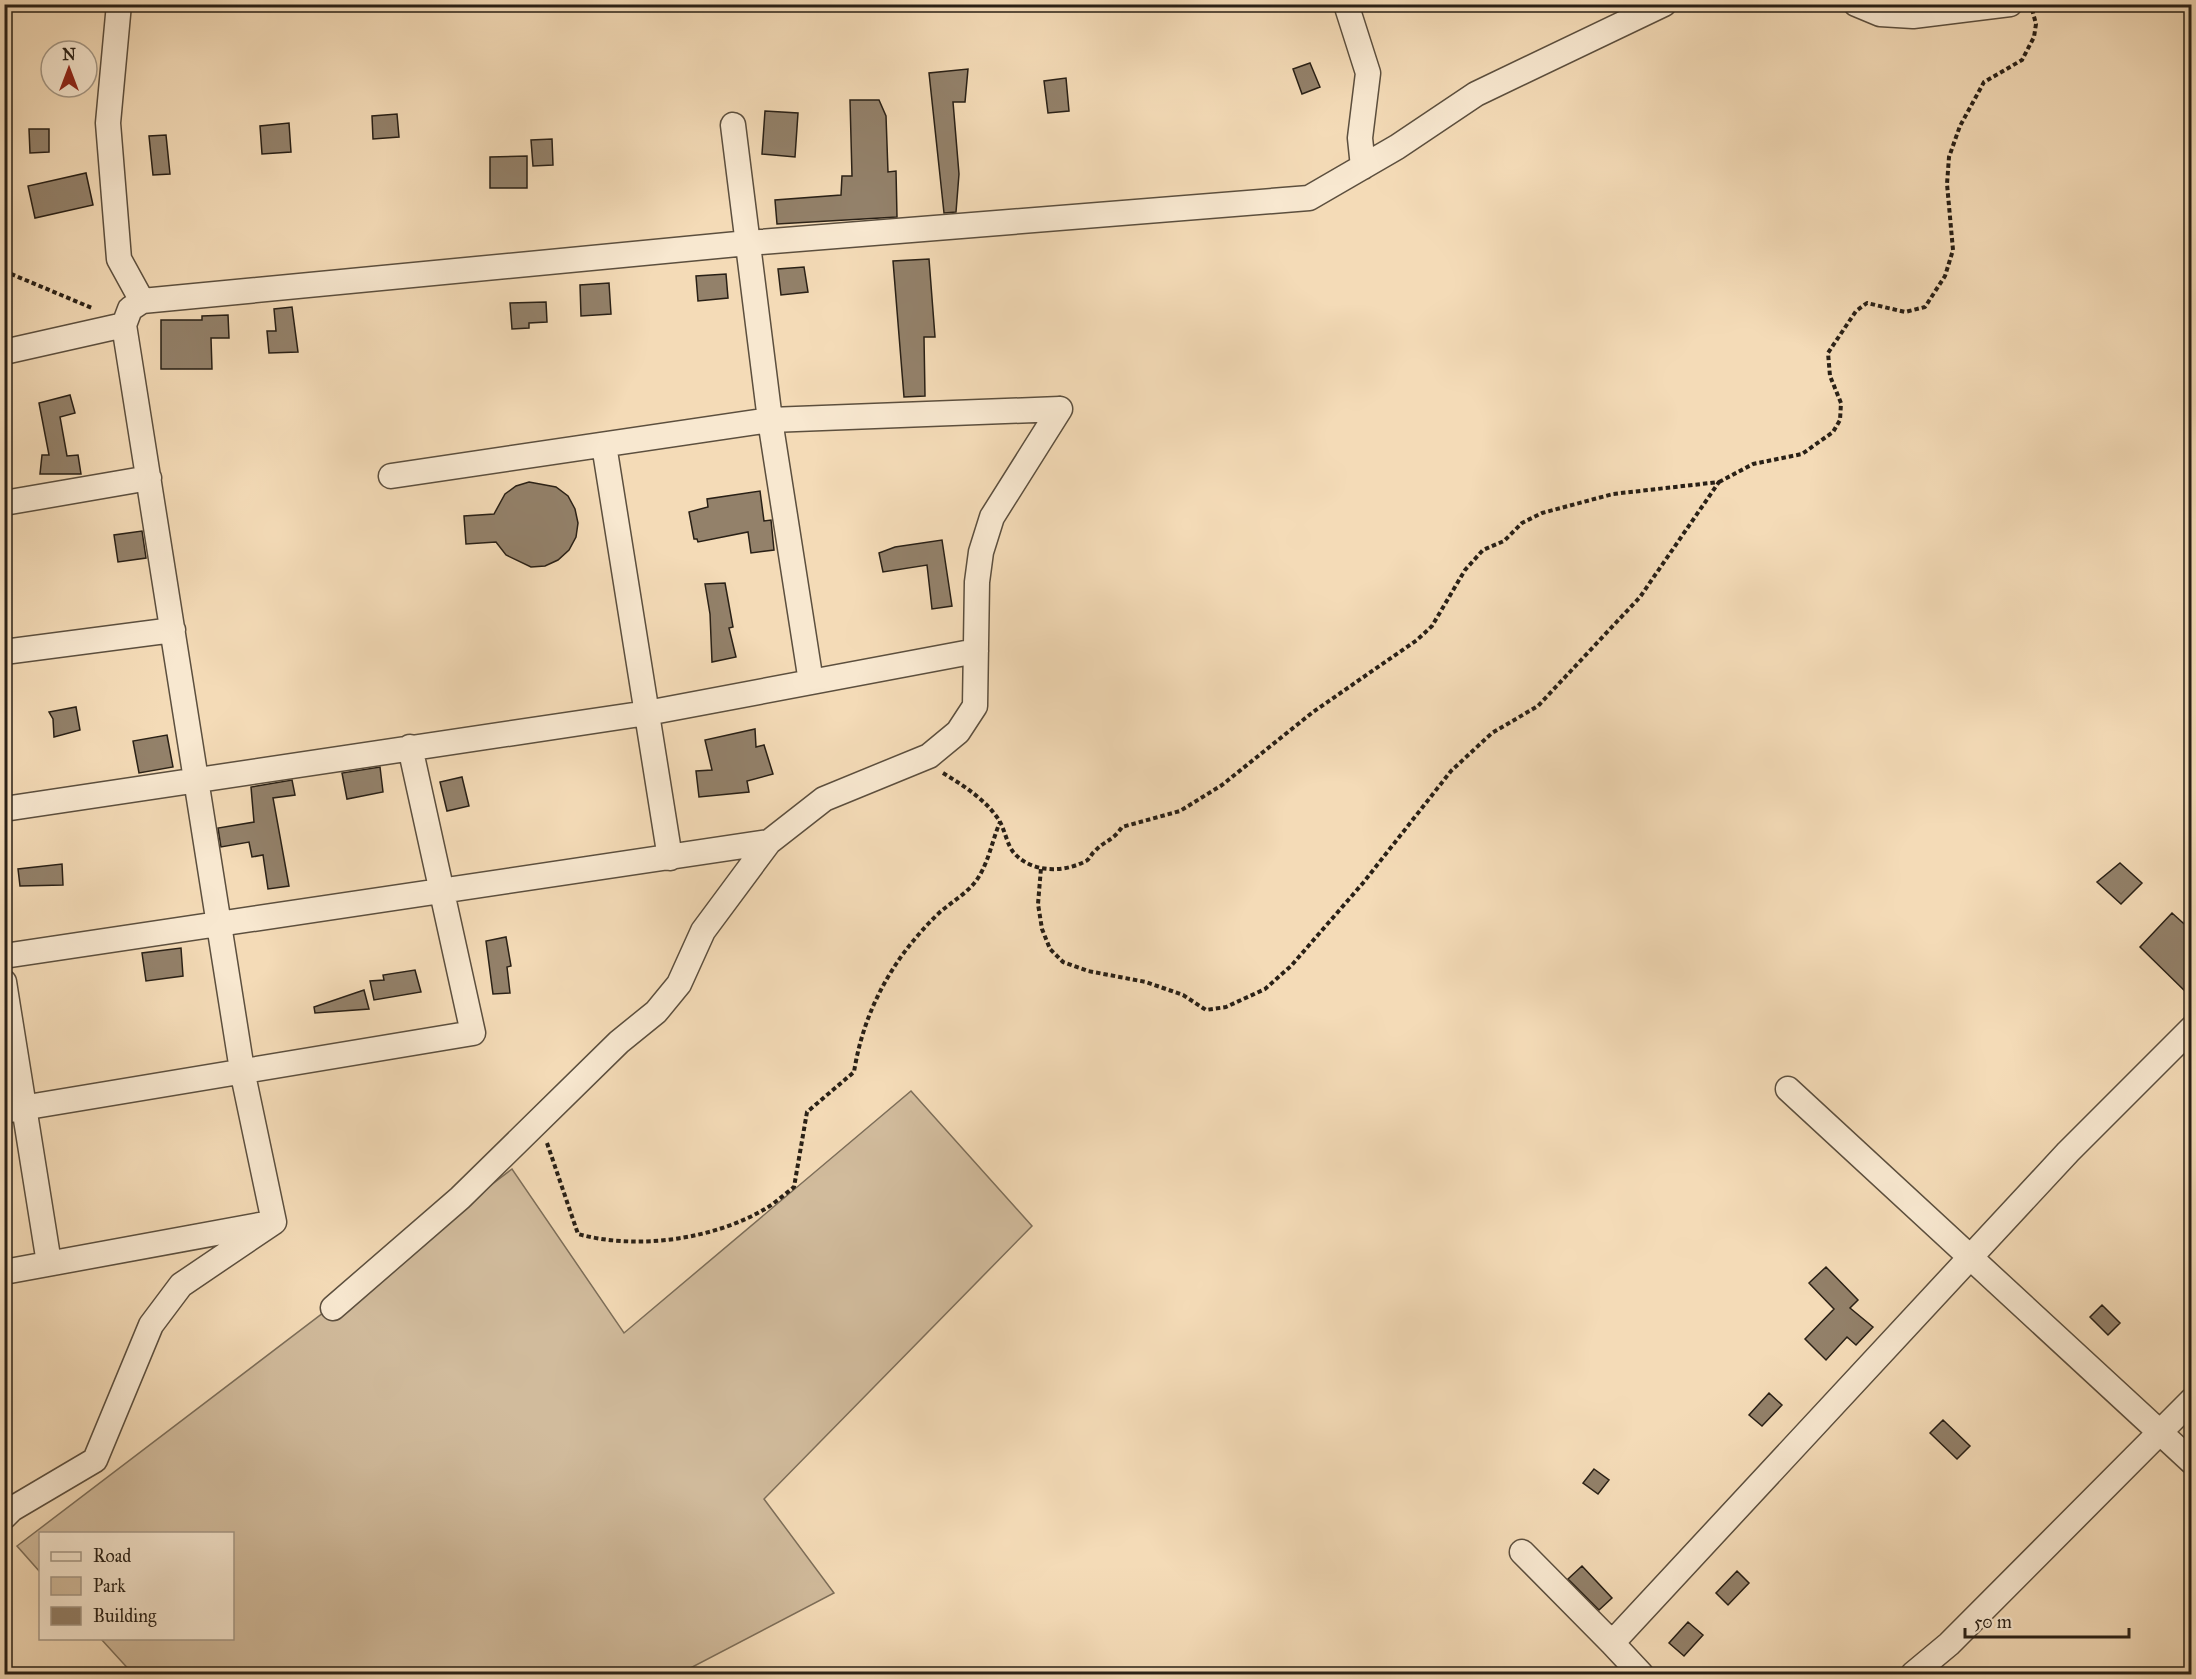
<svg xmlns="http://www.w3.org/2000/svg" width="2196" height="1679" font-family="'IM FELL Great Primer',serif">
	<rect width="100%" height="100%" fill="#f4dbb7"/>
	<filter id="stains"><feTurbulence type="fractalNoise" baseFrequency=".00333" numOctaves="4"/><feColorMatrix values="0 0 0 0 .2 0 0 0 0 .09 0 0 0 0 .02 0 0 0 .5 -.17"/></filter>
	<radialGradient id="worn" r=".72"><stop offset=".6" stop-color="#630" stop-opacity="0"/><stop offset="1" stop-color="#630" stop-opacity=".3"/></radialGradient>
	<!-- green -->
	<path fill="#d1bb9c" stroke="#7d6e59" stroke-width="1.5" d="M911,1091L1032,1226L764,1499L834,1593L679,1674H133L101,1639L232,1638V1534H40V1572L17,1546L512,1169L624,1333Z"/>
	<!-- building -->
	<path fill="#93816a" stroke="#292016" stroke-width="1.5" d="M1310,63L1320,87L1302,94L1293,69Z
		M968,69L965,102H953L959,174L956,212L944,213L929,73Z
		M1066,78L1069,111L1048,113L1044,81Z
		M850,100H879L886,116L888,172L896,171L897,217L777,224L775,200L841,195L842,176H852Z
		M765,111L798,113L795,157L762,154Z
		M397,114L399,137L373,139L372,116Z
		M289,123L291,152L262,154L260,126Z
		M29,129H49V152L30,153Z
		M166,135L170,174L153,175L149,136Z
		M552,139L553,165L533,166L531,140Z
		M527,156V188H490V157Z
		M86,173L93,205L35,218L28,186Z
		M929,259L935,337H924L925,396L904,397L893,261Z
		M804,267L808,292L781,295L778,269Z
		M726,274L728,298L698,301L696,276Z
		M609,283L611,314L581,316L580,285Z
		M546,302L547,322L529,323V328L512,329L510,303Z
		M292,307L298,352L269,353L267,331H276L274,309Z
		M228,315L229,338H211L212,369H161V320H202V316Z
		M70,395L75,413L60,417L67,456L78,455L81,474H40L42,455H49L39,403Z
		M529,482L556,487L568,496L575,509L578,523L576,537L569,550L558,560L545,566L531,567L506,555L496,542L466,544L464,516L494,514L505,494L516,486Z
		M760,491L764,521L771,520L774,550L751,553L748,532L698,542L697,539H694L689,512L708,507L707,499Z
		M142,531L146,558L118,562L114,535Z
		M942,540L952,606L932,609L927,565L883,572L879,553L895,547Z
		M725,583L733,627L729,628L736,657L712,662L710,614L705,584Z
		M76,707L80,730L54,737L53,719L49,712Z
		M755,729L756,747L764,745L773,774L747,781L749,792L699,797L696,771L712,770L705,740Z
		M167,735L173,767L139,773L133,741Z
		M380,767L383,792L347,799L342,773Z
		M462,777L469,806L447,811L440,782Z
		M292,780L295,795L273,798L289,886L268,889L263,855L252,857L249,842L221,847L218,828L254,822L251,787Z
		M2120,863L2142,883L2121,904L2097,882Z
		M62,864L63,885L20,886L18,869Z
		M2172,913L2192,931V998L2140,947Z
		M506,937L511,966L507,967L510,993L493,994L486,941Z
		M181,948L183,976L146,981L142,953Z
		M415,970L421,992L374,1000L370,981L384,980L383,975Z
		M364,990L369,1009L315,1013L314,1007Z
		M1826,1267L1858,1300L1850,1308L1873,1327L1856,1345L1847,1337L1826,1360L1805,1339L1834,1309L1809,1283Z
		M2102,1305L2120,1323L2108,1335L2090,1317Z
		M1769,1393L1782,1405L1762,1426L1749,1415Z
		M1943,1420L1970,1446L1957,1459L1930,1433Z
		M1594,1469L1609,1480L1598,1494L1583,1483Z
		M1582,1566L1612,1598L1599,1610L1568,1579Z
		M1737,1571L1749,1583L1728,1605L1716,1593Z
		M1688,1622L1703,1635L1684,1656L1669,1643Z"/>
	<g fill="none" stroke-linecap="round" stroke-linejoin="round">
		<defs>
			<path id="minor" d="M119,4L108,123L119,259L142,301
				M1346,4L1368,73L1360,138L1363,167
				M1856,4L1880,14L1913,16L2010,4
				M733,125L770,420L811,682
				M124,325L242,1070L274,1222
				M4,352L124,325L130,309L142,301L748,243L1309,198L1397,147L1476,94L1664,4
				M604,445L670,858
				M391,476L770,420L1060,409
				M4,503L149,478
				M4,652L173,630
				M4,809L647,713L976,651
				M4,956L769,842
				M4,982L49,1263
				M1788,1089L2192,1462
				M4,1111L473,1033L410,747
				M4,1272L265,1224
				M333,1308L460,1198L619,1042L656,1012L679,984L703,931L769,842L824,799L929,756L958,732L975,706L977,582L981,552L992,517L1060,409
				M4,1517L12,1509L95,1460L151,1325L181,1285L274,1222
				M1522,1552L1612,1643L2068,1152L2192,1028
				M1612,1643L1641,1674
				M1913,1674L1949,1644L2192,1400"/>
		</defs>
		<!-- minor casing -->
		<use href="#minor" stroke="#5c4f3e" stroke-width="27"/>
		<!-- path -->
		<path stroke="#292016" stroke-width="4" stroke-dasharray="4.5 3" stroke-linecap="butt" d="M4,271L92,308
			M1719,482L1753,464L1802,454L1833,432L1840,420L1841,403L1830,376L1828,353L1856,311L1867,303L1905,312L1925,307L1945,276L1953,250L1947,184L1949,157L1960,126L1984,82L2022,60L2034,37L2036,24L2032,9
			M943,773C964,786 985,799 999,820C1005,830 1007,845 1014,853C1032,873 1063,873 1086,861C1090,859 1091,854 1095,851C1105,840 1112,842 1122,827L1180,811L1222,785L1313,712L1417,640L1432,626L1465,570L1483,550L1504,541L1522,523L1542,513L1613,494L1719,482L1640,597L1538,706L1492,733L1451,771L1363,883L1291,966L1265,989L1226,1007L1206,1010L1183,995L1146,982L1088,971L1063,962L1050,949L1042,929L1038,904L1041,868
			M547,1143L578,1234C636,1250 712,1240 765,1209C775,1203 785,1194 794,1187L807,1112L854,1072C864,1009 894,956 940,912C953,901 969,892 978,878C989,861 992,841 1000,822"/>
		<!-- minor -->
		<use href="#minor" stroke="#f8e8d0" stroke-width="24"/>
	</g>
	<!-- margin -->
	<rect width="2196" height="1679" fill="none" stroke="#f4dbb7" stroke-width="24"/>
	<rect x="6" y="6" width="2184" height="1667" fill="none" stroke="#292016" stroke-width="3"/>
	<rect x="12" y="12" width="2172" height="1655" fill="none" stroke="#292016" stroke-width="1.5"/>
	<!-- legend -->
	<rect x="39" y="1532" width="195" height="108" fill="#f8e8d0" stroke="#a59886" stroke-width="1.5"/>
	<rect x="51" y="1552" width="30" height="9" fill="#f8e8d0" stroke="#a59886" stroke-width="1.5"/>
	<text x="93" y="1562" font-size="18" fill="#292016">Road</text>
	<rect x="51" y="1577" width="30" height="18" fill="#d1bb9c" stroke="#a59886" stroke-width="1.5"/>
	<text x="93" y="1592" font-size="18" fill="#292016">Park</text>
	<rect x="51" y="1607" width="30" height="18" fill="#93816a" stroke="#a59886" stroke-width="1.5"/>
	<text x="93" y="1622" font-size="18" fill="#292016">Building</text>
	<!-- north arrow -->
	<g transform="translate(69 69)"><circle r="28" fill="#f8e8d0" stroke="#a59886" stroke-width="1.5"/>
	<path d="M0-4.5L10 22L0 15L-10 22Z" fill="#8f2418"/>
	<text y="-9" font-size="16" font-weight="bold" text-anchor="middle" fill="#292016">N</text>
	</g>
	<!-- scale -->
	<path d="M1965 1628v9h164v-9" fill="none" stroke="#292016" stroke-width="3"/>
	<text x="1974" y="1628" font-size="18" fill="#292016" stroke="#f8e8d0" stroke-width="4.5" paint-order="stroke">50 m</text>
	<rect width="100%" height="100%" filter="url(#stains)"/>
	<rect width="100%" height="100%" fill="url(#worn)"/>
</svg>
